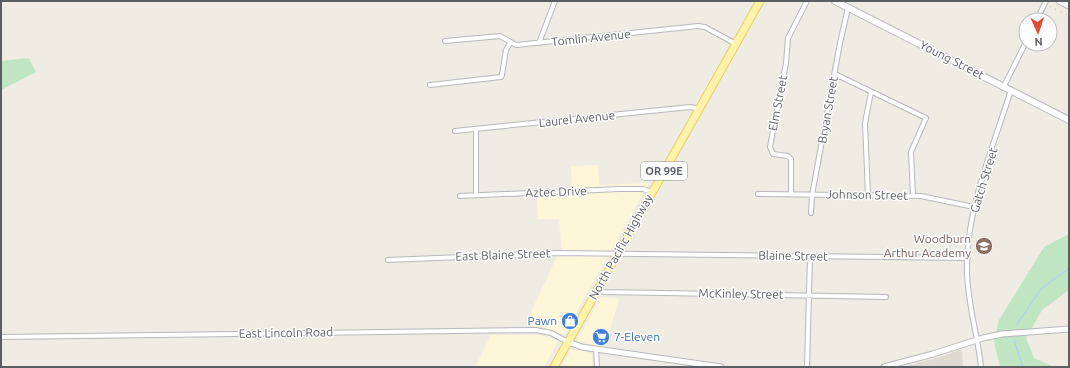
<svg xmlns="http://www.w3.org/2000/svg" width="1070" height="368" font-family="Ubuntu,sans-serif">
	<rect width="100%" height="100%" fill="#eeece3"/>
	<!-- commercial -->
	<path fill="#fdf6d9" d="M598,165L599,185L649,183L564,335L541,327H531L530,314L557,256H562L559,219H538L537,196L572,194L571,166Z
		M601,297L619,299L605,347L586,345L577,341Z
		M491,335H541L557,341V344L544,367H475Z
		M571,349L592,353L593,367H561Z"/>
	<!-- education -->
	<path fill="#dddbd1" d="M962,349L963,367H904L940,357Z"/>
	<!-- green -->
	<path fill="#c0e5c2" d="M29,58L36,72L1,90V61Z
		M1069,234V290L1042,310L1026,338L1034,358L1054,367H1000L994,342L999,320L1044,247Z"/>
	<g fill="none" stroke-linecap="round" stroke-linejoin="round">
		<!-- stream -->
		<path stroke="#a4d1fd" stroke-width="1" d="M1017,324L1041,289L1069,268
			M1014,340L1023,367"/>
		<defs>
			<path id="minor" d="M1037,20L1046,1
				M445,41L500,36L516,45L698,26L705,27L736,44
				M539,43L555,1
				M835,74L926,118L911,152L913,196
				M430,85L501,77L502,75L506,50L510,43
				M1004,86L1026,42
				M455,131L690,107L699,109
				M758,194L921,196L974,207
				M791,194V159L788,156L773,154L770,147L786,63L788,38L807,1
				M476,195V129
				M868,195L865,123L871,92
				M460,196L619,189H643L652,192
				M811,213L812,195L840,43L848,8
				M388,260L558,253L968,258
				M597,290L604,292L886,297
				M1,337L536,330L551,333L568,342
				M596,349L597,367
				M807,367L810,256
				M981,367C978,335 967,303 967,270C966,209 993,148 1011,90"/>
			<path id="tertiary" d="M1059,1L1069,6
				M568,342L582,347L721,367
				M884,367L933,354L983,338L1002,334L1069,329"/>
			<path id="secondary" d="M835,1L1069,120"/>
			<path id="primary" d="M554,367L760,1"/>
		</defs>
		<!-- minor casing -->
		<use href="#minor" stroke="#b6b8bd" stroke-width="6"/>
		<!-- tertiary casing -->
		<use href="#tertiary" stroke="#b6b8bd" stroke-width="7"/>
		<!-- secondary casing -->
		<use href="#secondary" stroke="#b7b9bf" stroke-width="8"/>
		<!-- primary casing -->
		<use href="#primary" stroke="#edcd5c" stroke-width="9"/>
		<!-- minor -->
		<use href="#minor" stroke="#fff" stroke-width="4"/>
		<!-- tertiary -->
		<use href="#tertiary" stroke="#fff" stroke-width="5"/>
		<!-- secondary -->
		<use href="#secondary" stroke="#fff" stroke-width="6"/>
		<!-- primary -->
		<use href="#primary" stroke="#fdf4a9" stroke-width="7"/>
		<!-- rail -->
		<path stroke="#b4b5b5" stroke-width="1" stroke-dasharray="1 5" stroke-linecap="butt" d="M1039,1L1069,16"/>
	</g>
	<!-- icons -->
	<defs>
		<symbol id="school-disc" viewBox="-11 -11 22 22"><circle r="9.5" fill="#8d6e63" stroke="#fff"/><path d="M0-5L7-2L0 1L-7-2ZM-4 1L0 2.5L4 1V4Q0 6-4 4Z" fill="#fff"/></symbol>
		<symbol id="shop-disc" viewBox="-11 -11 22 22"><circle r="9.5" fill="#3f7fe0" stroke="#fff"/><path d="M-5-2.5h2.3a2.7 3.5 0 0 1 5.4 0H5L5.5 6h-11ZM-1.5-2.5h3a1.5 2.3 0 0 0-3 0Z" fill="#fff"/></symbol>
		<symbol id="supermarket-disc" viewBox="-11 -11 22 22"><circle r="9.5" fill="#3f7fe0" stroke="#fff"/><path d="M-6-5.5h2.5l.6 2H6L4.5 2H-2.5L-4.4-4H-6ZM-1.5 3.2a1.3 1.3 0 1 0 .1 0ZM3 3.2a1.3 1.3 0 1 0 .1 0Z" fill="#fff"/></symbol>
	</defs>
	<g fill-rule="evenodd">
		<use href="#school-disc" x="974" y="236" width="20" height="20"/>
		<use href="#shop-disc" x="560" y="311" width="20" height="20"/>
		<use href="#supermarket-disc" x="591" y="327" width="20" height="20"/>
	</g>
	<g text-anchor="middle" stroke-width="3" stroke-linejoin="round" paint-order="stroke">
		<!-- shield labels -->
		<rect fill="#fff" stroke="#8c8e92" stroke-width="1" x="641" y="162" width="46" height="18" rx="3"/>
		<g font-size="11" font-weight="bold" fill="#5b5e63">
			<text x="664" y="175">OR 99E</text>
		</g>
		<!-- street labels -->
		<g font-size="12" fill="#5b5e63" stroke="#fff">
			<text transform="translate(591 38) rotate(-6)" y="4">Tomlin Avenue</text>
			<text transform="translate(952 60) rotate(27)" y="4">Young Street</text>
			<text transform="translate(778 103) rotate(-79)" y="4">Elm Street</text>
			<text transform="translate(828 110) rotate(-80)" y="4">Bryan Street</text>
			<text transform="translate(577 119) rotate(-6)" y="4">Laurel Avenue</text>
			<text transform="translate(984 180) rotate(-73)" y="4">Gatch Street</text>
			<text transform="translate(556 192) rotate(-2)" y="4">Aztec Drive</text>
			<text transform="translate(867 195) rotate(1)" y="4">Johnson Street</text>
			<text transform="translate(621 247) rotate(-61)" y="4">North Pacific Highway</text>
			<text transform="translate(503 255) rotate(-2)" y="4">East Blaine Street</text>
			<text transform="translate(793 256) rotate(1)" y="4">Blaine Street</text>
			<text transform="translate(741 294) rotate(1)" y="4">McKinley Street</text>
			<text transform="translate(286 333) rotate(-1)" y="4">East Lincoln Road</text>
		</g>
		<!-- education labels -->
		<g font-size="12" fill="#785e54" stroke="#fff" text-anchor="end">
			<text x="971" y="243">Woodburn<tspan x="971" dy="14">Arthur Academy</tspan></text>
		</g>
		<!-- shop labels -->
		<g font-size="12" fill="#366cbe" stroke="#fff" text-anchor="end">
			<text x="557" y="325">Pawn</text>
			<text x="614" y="341" text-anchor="start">7-Eleven</text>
		</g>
	</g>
	<!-- border -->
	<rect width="1070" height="368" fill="none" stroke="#5b5e63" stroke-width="4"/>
	<!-- north arrow -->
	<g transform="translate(1038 32) rotate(177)"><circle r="19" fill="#ffffff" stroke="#bdbfc1"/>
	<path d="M0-3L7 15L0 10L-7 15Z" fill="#e44a32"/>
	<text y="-6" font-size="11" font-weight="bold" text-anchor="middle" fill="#5b5e63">N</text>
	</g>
</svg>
